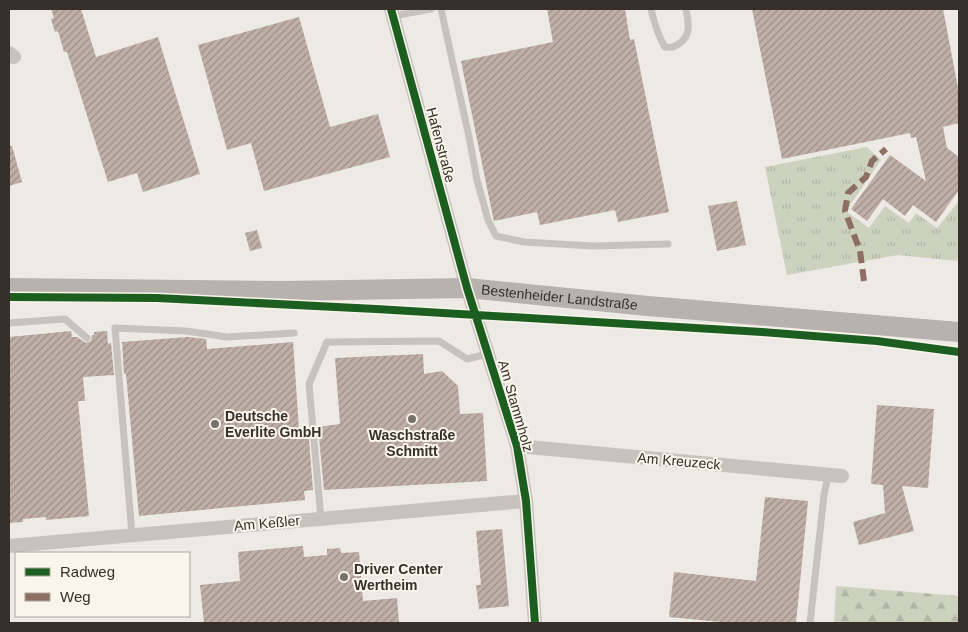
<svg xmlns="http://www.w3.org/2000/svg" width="968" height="632" font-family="Arial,sans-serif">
	<defs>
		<pattern id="grass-tufts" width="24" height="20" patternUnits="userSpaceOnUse" patternTransform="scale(1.25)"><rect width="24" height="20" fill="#cdd2bf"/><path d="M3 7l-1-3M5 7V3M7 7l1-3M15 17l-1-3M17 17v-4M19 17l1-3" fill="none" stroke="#b1b5a4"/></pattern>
		<pattern id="forest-firs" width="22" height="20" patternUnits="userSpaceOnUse" patternTransform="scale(1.25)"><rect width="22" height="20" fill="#cdd2bf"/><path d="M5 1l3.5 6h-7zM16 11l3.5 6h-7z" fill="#b1b5a4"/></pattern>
		<pattern id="building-hatch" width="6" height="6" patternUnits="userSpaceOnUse" patternTransform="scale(1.25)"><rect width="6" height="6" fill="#bfafa7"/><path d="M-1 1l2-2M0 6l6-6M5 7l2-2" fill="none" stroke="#9c8f88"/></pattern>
	</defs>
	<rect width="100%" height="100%" fill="#ede9e4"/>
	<!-- grass -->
	<path fill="url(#grass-tufts)" d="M867,147L881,160L846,211L869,228L885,206L909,223L916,213L937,228L959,201V253L957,261L898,255L787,275L765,167Z"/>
	<!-- forest -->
	<path fill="url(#forest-firs)" d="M836,586L959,596V623H834Z"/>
	<!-- building -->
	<path fill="url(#building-hatch)" d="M51,9H81L96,57L158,37L200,174L143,192L137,173L108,182L67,52H64L58,31L55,32L51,19L54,18Z
		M547,9H625L630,40L634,39L669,212L618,222L615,210L540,225L537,212L494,221L493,217L461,61L553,42Z
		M752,9H943L959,93V123L943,127L947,148L959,157V190L936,222L913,205L905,216L883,199L867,221L851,209L890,155L926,181L916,137L911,138L910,133L782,159Z
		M299,17L330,127L378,114L390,157L264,191L251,143L227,150L198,45Z
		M9,146H12L22,182L9,186Z
		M737,201L746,245L717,251L708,206Z
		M257,230L262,248L250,251L245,233Z
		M71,331L72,337H77L86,343L91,341L92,335H94V332L107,331L108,344L111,343L114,375L83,377L85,401H78L89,516L46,520V517L23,519V522L9,523V337Z
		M188,337L206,339L207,349L293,342L299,429L308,428L313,490L304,491L305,500L139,516L126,374H124L122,342Z
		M423,354L424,374L442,371L458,386L460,414L483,413L487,481L324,490L318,427L340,424L335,358Z
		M877,405L934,409L928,488L902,486L914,531L859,545L853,522L885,513L883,485L871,484Z
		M765,497L808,501L796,623H731L669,617L674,572L756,581Z
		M502,529L509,606L479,609L476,585H481L476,531Z
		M303,546L304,557L327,555V549L340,548L341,553L359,552L363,601L397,598L399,623H204L200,585L240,581L238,552Z"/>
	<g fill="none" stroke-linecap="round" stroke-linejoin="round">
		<!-- service -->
		<path stroke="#c7c2bc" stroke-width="7" d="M441,9L469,137L477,180L488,220L496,236L524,242L593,246L668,244
			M651,9C654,22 658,36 665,47C672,48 674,47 680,43C692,34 688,21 686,9
			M393,16L431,9
			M9,323L65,319L87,338
			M321,519L309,384L327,342L439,341L467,359L487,354
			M132,535L115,328L186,331L227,337L294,333
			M810,623L824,495L828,475"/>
		<!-- minor -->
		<path stroke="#c7c2bc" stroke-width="14" d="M391,9L467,288L517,446L526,501L535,623
			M9,53L14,57
			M517,446L842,476
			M9,546L526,501"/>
		<!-- secondary -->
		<path stroke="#b7b2ad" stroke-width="20" id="s1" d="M9,288L284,291L467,288L648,306L959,332"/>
		<!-- quiet -->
		<path stroke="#8d6e63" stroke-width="6" stroke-dasharray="12 6" stroke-linecap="butt" d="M864,281L860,251L845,211L848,193L866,177L872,161L886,149"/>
		<defs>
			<path id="cycleway" d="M391,9L467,288L517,446L526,501L535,623
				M9,297L157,298L376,309L762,332L877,341L959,352"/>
		</defs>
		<!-- cycleway casing -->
		<use href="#cycleway" stroke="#f9f4ec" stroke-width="11"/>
		<!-- cycleway -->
		<use href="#cycleway" stroke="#1b5e20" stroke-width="8"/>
	</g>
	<!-- markers -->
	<g fill="#77706b" stroke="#f9f4ec" stroke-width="2">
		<circle cx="412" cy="419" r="5"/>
		<circle cx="215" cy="424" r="5"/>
		<circle cx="344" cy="577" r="5"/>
	</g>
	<g text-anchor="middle" stroke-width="4" stroke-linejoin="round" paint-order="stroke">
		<!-- street labels -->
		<g font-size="14" fill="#372f2a" stroke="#f9f4ec">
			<text transform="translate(441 145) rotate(75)" y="5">Hafenstraße</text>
			<text dy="5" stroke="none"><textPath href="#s1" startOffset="551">Bestenheider Landstraße</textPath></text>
			<text transform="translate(516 406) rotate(74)" y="5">Am Stammholz</text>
			<text transform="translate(679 461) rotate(5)" y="5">Am Kreuzeck</text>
			<text transform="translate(267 523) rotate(-5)" y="5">Am Keßler</text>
		</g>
		<!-- poi labels -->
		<g font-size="14" font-weight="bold" fill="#372f2a" stroke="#f9f4ec" text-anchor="start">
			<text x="225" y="421">Deutsche<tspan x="225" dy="16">Everlite GmbH</tspan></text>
			<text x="412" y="440" text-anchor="middle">Waschstraße<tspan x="412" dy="16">Schmitt</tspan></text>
			<text x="354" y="574">Driver Center<tspan x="354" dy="16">Wertheim</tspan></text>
		</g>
	</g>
	<!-- border -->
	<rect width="968" height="632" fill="none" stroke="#372f2a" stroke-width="20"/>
	<!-- legend -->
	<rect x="15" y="552" width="175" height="65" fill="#f9f4ec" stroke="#aba59e"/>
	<rect x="25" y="568" width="25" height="8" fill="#1b5e20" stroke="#aba59e"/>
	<text x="60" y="577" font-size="15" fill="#372f2a">Radweg</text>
	<rect x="25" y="593" width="25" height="8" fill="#8d6e63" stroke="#aba59e"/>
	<text x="60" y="602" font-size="15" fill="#372f2a">Weg</text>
</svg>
